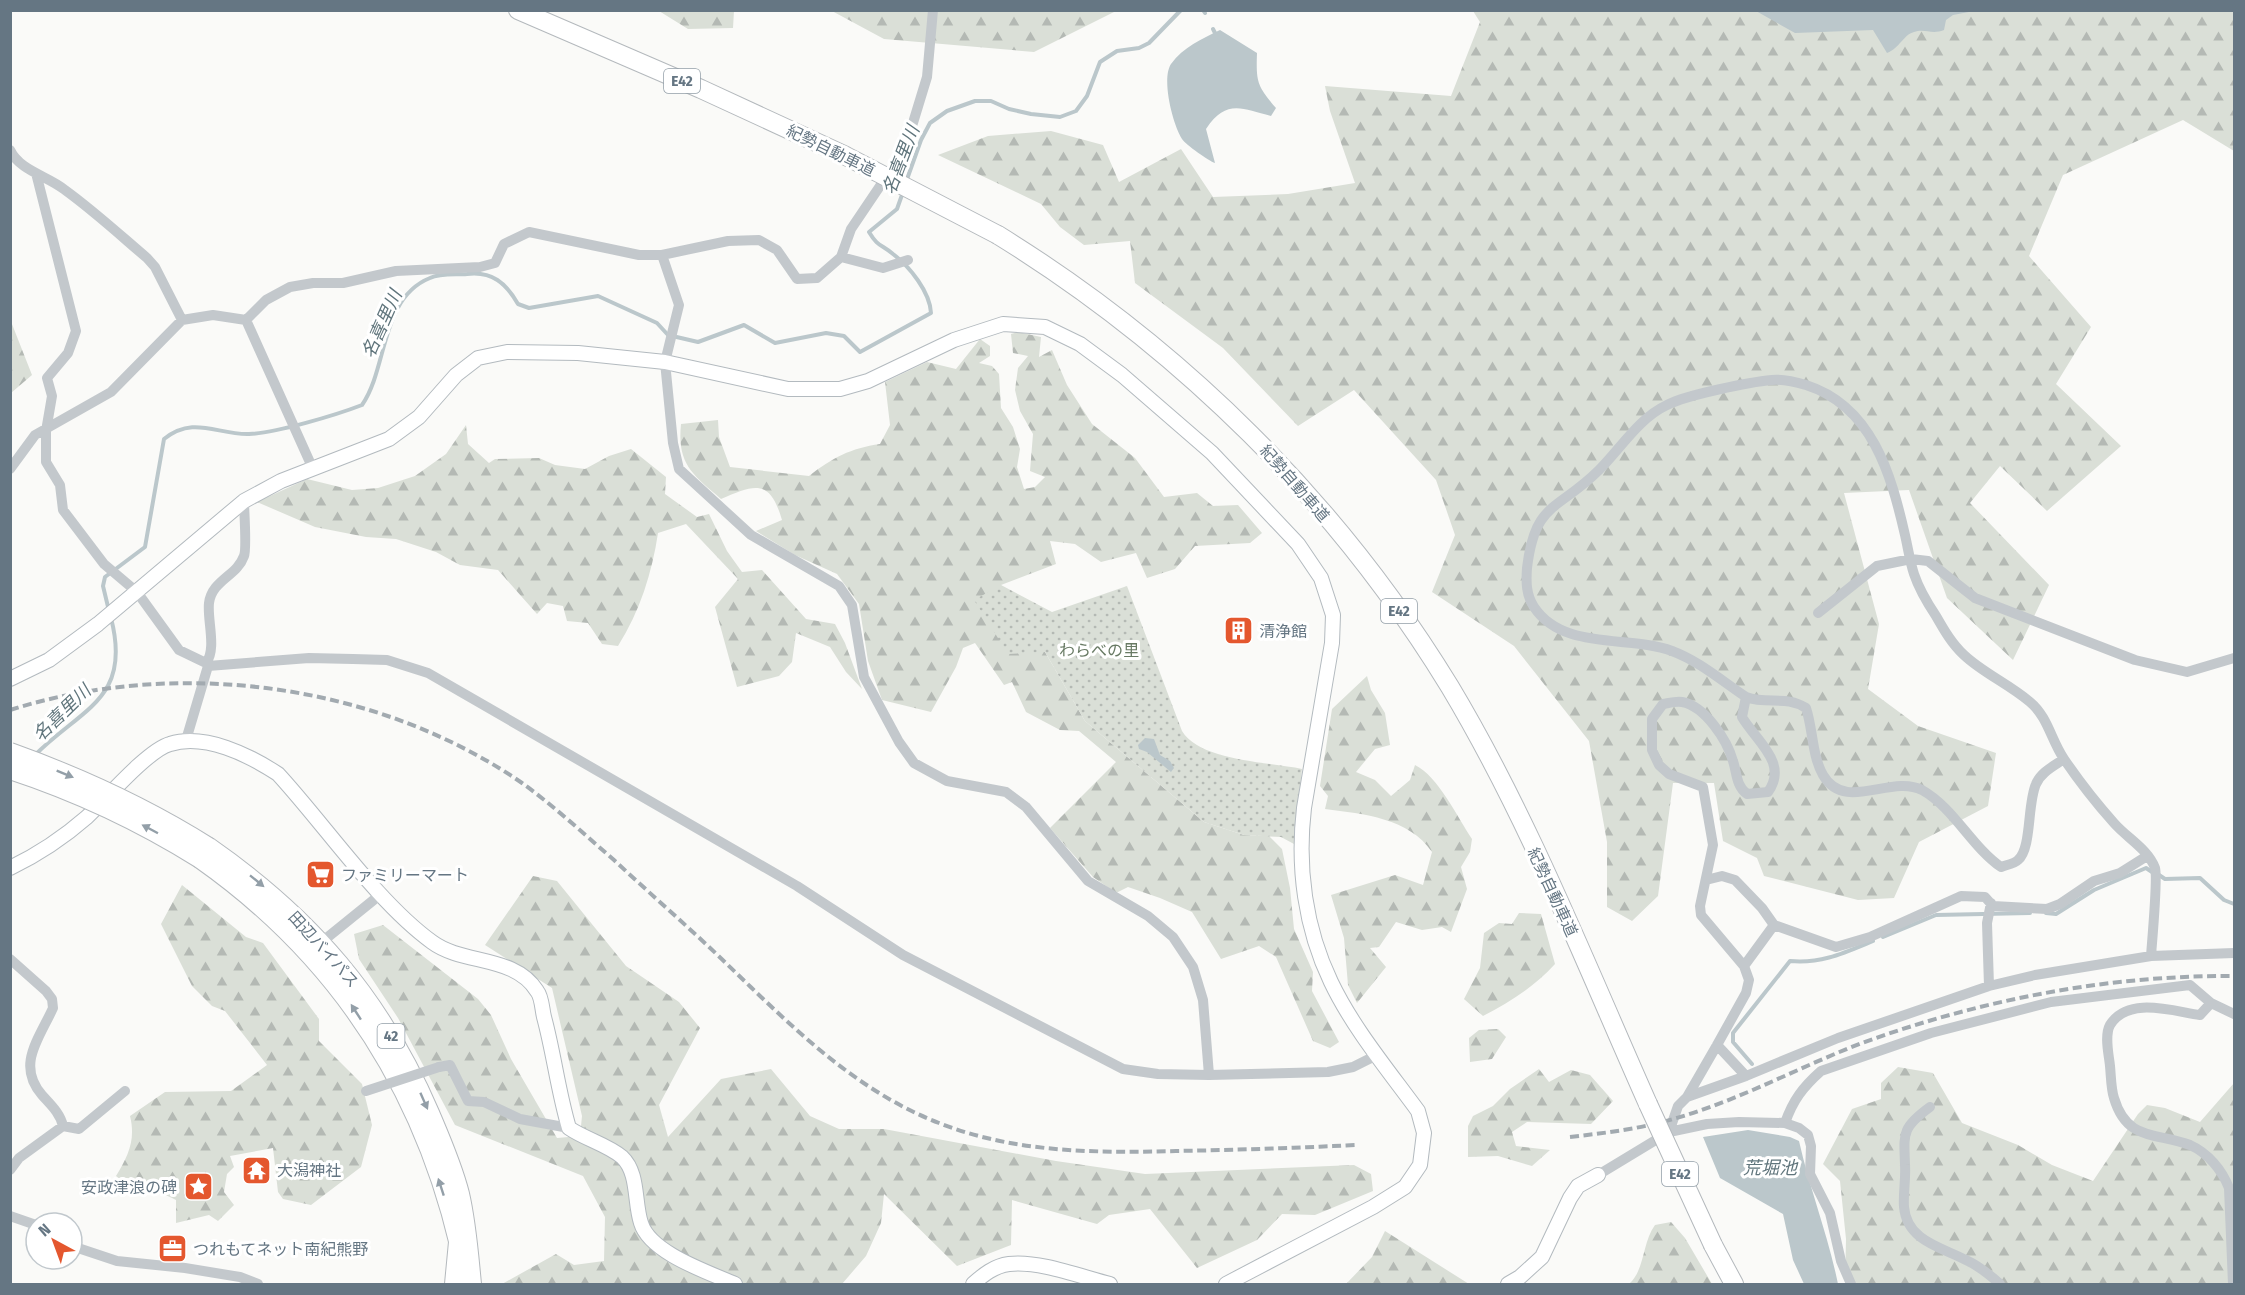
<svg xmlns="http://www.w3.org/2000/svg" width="2245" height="1295" font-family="'Fira Sans Condensed','Noto Sans JP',sans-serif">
	<defs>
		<pattern id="forest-firs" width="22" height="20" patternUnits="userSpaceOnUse" patternTransform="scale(1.5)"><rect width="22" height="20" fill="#dadfd7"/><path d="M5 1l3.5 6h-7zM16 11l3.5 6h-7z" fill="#b4b9b4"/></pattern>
		<pattern id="park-dots" width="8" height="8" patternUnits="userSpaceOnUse" patternTransform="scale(1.5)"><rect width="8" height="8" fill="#dadfd7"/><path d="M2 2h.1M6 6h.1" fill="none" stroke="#b4b9b4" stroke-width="1.8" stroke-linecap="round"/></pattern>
	</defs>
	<rect width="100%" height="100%" fill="#fafaf8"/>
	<!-- forest -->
	<path fill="url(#forest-firs)" d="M659,11H734L733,28L688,29Z
		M832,11H1116L1034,52L884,39Z
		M1473,11H2234V151L2183,120L2063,175L2029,256L2091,327L2056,384L2121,446L2047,511L2000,466L1970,503L2049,585L2013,660L1947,598L1909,490L1844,493L1879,624L1868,689L1918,726L1996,753L1988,806L1919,842L1894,898L1858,900L1764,876L1757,858L1723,841L1714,783H1673L1658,896L1632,921L1607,907V842L1589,741L1514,646L1432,592L1455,535L1436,480L1354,390L1298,426L1223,348L1135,283L1130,241L1084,245L1060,227L1041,204L938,155L988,136L1051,131L1103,145L1119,182L1181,149L1213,197L1288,194L1355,183L1330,111L1325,86L1451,96L1480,22Z
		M10,319L32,375L11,393H10Z
		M1018,332L1041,337L1039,357L1052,350L1067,385L1092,424L1135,458L1164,497L1197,493L1213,506L1238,505L1262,533L1250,543L1195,546L1175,569L1147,578L1136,553L1101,562L1075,544L1050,541L1056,564L1001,585L1045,652L1085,721L1204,822L1244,835L1269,836L1282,849L1290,888L1294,929L1313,972L1312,991L1339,1042L1330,1048L1313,1041L1276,957L1259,946L1221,959L1192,912L1160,898L1128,887L1116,893L1093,877L1050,828L1116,762L1079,731L1060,730L1026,712L1012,682L1004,685L975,643L963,648L956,667L931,712L882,700L868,661L859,604L837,574L795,555L756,531L782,520C770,479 756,484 721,499C692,474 677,464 681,424L718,420L719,437L730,467L809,476C832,458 851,448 880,444L890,425L885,382L927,362L956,369L980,339L990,346V356L979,363L992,366L999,374L1001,408L1013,427L1020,449L1017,467L1024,489L1035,487L1045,477L1030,471L1033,434L1020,411L1015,390L1018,368L1028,356L1013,353L1011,334Z
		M466,425L468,444L489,463L495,459L539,458L555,465L585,469L609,456L631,449L666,477L665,494L697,517L709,514L727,551L742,572L762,570L806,619L835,624L845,643L862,689L846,672L830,647L796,633L792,662L779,676L737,687L715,607L738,579L686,524L658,533C652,573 640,611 618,646L602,644L588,623L567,621L563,606L547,603L537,614L498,570L460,565L436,552L396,539L366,537L315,527L257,502L307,479L352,490L378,488L415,476L446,454Z
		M1367,676L1371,690L1385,713L1390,745L1375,749L1356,772L1375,780L1391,796L1410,780L1415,765C1438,776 1458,818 1472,839L1470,852L1461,867L1467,889L1451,932L1442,927L1422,930L1396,922L1379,947L1370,948L1386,967L1357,1003L1348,985L1344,938L1331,895L1395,875L1423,885L1432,852C1409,818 1364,814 1325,809L1328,796L1320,786L1332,709Z
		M533,876L557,881L626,966L679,1002L700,1028L659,1105L668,1137L721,1079L771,1069L810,1116L839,1129H884L1056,1161L1145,1174L1354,1165L1371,1174L1373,1191L1315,1215L1282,1214L1257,1240L1197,1268L1150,1209L1109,1215L1097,1224L1012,1200L1011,1245L957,1266L884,1194L881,1223L866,1256L842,1284H502L556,1254L574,1265L604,1261L605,1217L583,1176L455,1125L398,1018L359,959L354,934L383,925L478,999L491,1015L511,1059L557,1138L580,1136L582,1116L552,988L485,945Z
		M182,885L246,937L263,943L319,1019V1041L362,1084L372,1125L361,1167L311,1205L283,1199L278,1192L273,1148L230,1156L234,1167L227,1174L224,1192L234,1205L218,1221L209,1215L176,1223V1200C156,1188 133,1191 116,1176C128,1156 136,1140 130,1116L165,1092L231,1091L267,1065L225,1011L212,1006L192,986L161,924Z
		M1519,913L1541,914L1555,964C1534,987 1510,1002 1483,1016L1464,999L1480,968L1484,933L1499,923L1512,924Z
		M1498,1029L1506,1037L1492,1059L1470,1062L1469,1038L1479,1030Z
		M1898,1067L1933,1073L1962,1123L2018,1145L2052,1165L2093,1181L2138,1114L2147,1105L2165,1108L2200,1122L2234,1083V1284H1845L1846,1239L1840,1181L1823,1164L1852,1109L1881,1099V1083Z
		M1539,1069L1549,1082L1571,1070L1590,1075L1613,1101L1591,1124L1527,1122L1512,1132L1516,1146L1550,1150L1532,1166L1498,1156L1468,1157V1126L1473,1116L1493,1106L1510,1089Z
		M1671,1222L1685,1238L1712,1284H1629C1645,1270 1642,1243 1655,1225Z
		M1385,1231L1469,1284H1346L1372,1257Z"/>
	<!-- park -->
	<path fill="url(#park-dots)" d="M1001,585L1052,612L1127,586L1182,731C1200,761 1269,762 1302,769L1294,844L1281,837L1244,835L1204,822L1085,721L1045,652L1008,654L974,600Z"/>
	<!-- water -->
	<path fill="#bbc7cb" d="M1756,11H1974L1953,15L1946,20L1944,30C1931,35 1925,28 1914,32C1903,35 1900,48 1887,53L1873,30L1795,33Z
		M1220,30L1257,53C1256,82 1257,86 1276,108L1271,116C1241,108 1226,99 1206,129L1215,163C1209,161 1186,145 1182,139C1173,125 1161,79 1171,64C1183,47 1202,39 1220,30Z
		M1145,738L1154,739L1160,755L1170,761L1174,768L1171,772L1147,752L1139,749L1138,745Z
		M1748,1130L1790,1137L1799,1141C1810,1190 1828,1235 1838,1284H1804L1793,1260L1783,1214L1720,1178L1703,1137Z"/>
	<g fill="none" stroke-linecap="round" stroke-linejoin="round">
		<!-- stream -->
		<path stroke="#bbc7cb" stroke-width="4" d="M1203,10L1205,13
			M1213,29L1217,37
			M906,182L921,140L930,123L947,111L975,101H991L1009,109L1031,114L1060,117L1076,111L1087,96L1100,62L1117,51L1139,48L1149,43L1181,10
			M109,611L103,586L105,577L145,547L164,439C194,415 217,435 249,434C276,433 336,415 362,405C388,368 380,298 430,278C440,273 456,275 467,274C492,271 506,283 518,304L529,308L598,296L657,323L668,335L698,342L744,325L775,343L826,333L844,336L860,352L931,313C930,292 910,267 893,254C881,244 878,247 869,232L897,209L903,192
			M35,755C82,708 132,699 111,618
			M2159,875L2165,879L2200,878L2224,900L2234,904
			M2046,913L2056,914L2094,890L2146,868L2152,872
			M1883,937L1936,915L2030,913
			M1752,1064L1733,1042V1033L1790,961C1821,964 1844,953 1873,941"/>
		<defs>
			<path id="secondary" d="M10,679L49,660L98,624L244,501L281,481L389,439L419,417L456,375L478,358L507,352L578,353L665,362L788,389H840L868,381L954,340L1003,324L1045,327L1080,344L1122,375L1212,453L1298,544L1321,578L1333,615L1332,643L1304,808C1297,867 1305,928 1331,982C1353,1028 1388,1070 1418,1111L1424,1133L1420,1165L1405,1187L1373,1207L1226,1284
				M10,868C39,854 63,838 87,817C106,799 148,750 170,744C205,733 249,755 278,774C325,825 377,902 432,942C463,965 515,955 537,991C542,997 542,1009 544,1017C554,1054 558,1091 569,1128C585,1139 608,1145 622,1157C639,1173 634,1202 641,1223C650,1253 708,1272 735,1284
				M973,1284C983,1275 994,1266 1009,1264C1038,1260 1082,1277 1110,1284
				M1508,1284L1520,1277L1542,1257L1570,1198L1578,1186L1598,1175"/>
			<path id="highway" d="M518,10L701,89L844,155
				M998,235C1181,348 1337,502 1450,687C1528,817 1586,965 1648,1104
				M209,847C311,918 381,999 430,1113C441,1139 453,1166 460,1194C467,1224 469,1254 472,1284
				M200,859C335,954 421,1084 459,1245
				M1713,1245L1734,1284
				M454,1284L458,1242"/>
		</defs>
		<!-- secondary casing -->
		<use href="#secondary" stroke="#b3babf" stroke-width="16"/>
		<!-- highway casing -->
		<use href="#highway" stroke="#b4b9bd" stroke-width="20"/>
		<!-- street -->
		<path stroke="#c3c8cc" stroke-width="10" d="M10,150C20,171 48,176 65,190C94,211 120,235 147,258L155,267L182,320
			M36,173L76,331L68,353L47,378L52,396L46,431V462L60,485L63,510L104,564L137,592L179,650L206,663L208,666L186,740
			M662,255L679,305L665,362L673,443L679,469L751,535L839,586L852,605L864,677L899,742L914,763L947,781L1006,792L1026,807L1088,881L1148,916L1173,937L1193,967L1203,1000L1209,1075
			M841,257L883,268L908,260
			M246,320L266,300L290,287L313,283H343L396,271L480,267L495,263L504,244L529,232L639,255H662L728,241L759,240L777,250L797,279L817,278L841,257L851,229L905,149L927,77L933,10
			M10,469L35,435L111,392L182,320L213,315L246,320L313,469
			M1818,613L1877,566L1911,559L1928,561L1975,598L2135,660L2187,672L2234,658
			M206,663C217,649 207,620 209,603C212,580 237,576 244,556C247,549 244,511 244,501
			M208,666L309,658L353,659L387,660L428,673L797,886L903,955L1123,1069L1158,1074L1209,1075L1328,1072L1353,1067L1377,1055
			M1746,697C1768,705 1786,695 1806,708C1813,729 1812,756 1823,775C1845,813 1891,774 1922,790C1954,808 1971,846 2001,867C2006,865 2014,864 2018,860C2032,848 2027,804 2036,784C2041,772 2054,766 2064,759
			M1706,880L1722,876L1735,880L1762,908L1774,925L1836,947L1870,937L1961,896L1985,897L1993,906L2047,909L2060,904L2094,881L2120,873L2147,856
			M318,945L381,894
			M10,959L46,991L52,999L53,1008C39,1039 16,1065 42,1095C51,1105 60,1113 63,1126
			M1744,966L1774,925
			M1989,986L1987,923L1991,903
			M2211,1003L2200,1015C2172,1011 2128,996 2110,1025C2104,1036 2109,1055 2110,1066C2111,1076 2111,1089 2114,1098C2127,1142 2157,1132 2190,1145C2208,1153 2222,1170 2229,1188L2233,1284
			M1717,1045L1746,1076
			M439,1067L450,1065L468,1101L484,1102L520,1119L569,1128
			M1687,1097L1746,1076L1838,1038L1989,986L2035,975L2151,956L2234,953
			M1930,1107C1901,1128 1904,1134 1905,1165C1906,1179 1903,1193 1904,1207C1907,1241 1941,1247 1966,1260C1979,1266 1990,1275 2000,1284
			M1785,1123C1793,1100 1803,1087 1821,1071L1931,1033L2051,1002L2190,985L2211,1003L2234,1014
			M1669,1132L1678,1106L1687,1097L1717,1045L1746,993L1749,980L1744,966L1701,915L1700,906L1713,845L1703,787L1669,774L1659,765L1652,750V719L1663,704C1669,703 1676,701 1682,702C1705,706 1727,740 1733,761C1737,773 1736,786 1747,794L1768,792C1789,763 1756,741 1742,717L1746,697C1722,681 1699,661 1672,651C1629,635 1563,651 1534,607C1526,595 1526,582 1527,568C1535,501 1558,511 1599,470C1621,448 1639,418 1667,405C1686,395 1750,382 1772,380C1782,379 1796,382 1806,385C1872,406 1891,474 1905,535C1908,548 1910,562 1914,574C1919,589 1928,604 1936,616C1944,630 1952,644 1964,655C1983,673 2009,684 2030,702C2048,717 2051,740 2064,759C2079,781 2097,804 2114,823C2127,838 2148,849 2155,868C2158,878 2152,941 2151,956
			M10,1170L19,1158L63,1126L79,1129L125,1091
			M1598,1175L1669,1132L1707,1124L1739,1122L1785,1123L1799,1128L1808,1135L1811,1146L1810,1174L1830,1213L1841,1261L1851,1284
			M10,1216L36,1225
			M72,1246L117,1261L185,1268L240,1277L258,1284"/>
		<!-- secondary -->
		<use href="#secondary" stroke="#fff" stroke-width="14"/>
		<!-- highway -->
		<use href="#highway" stroke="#fff" stroke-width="18"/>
		<!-- rail -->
		<path stroke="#a2aab0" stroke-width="4" stroke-dasharray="9 4.5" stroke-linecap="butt" d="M10,710C177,657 377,683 522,783C554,806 584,834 614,860C645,889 677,917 708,946C779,1013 846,1087 939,1123C1015,1153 1095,1153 1176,1151C1236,1150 1296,1148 1356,1145
			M1570,1137C1605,1133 1639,1129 1673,1119C1738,1101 1799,1067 1862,1043C1980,1000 2109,975 2234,976"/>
		<defs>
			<path id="highway-bridge" d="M844,155L998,235
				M10,752C80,777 147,808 209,847
				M10,770C77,792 141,822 200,859
				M1648,1104L1713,1245"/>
		</defs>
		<!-- highway-bridge casing -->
		<use href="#highway-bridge" stroke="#b4b9bd" stroke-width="20" stroke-linecap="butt"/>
		<!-- street-bridge -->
		<path stroke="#c3c8cc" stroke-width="10" d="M366,1091L439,1067"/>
		<!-- highway-bridge -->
		<use href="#highway-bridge" stroke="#fff" stroke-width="18"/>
	</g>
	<!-- one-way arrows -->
	<defs><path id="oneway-solid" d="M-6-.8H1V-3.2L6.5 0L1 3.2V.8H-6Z" transform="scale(1.5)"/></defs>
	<g fill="#939fa8">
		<use href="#oneway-solid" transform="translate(65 774) rotate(22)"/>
		<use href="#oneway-solid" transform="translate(150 829) rotate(-152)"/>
		<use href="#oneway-solid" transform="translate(257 881) rotate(39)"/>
		<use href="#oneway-solid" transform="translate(356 1012) rotate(-123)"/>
		<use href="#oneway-solid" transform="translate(424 1101) rotate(66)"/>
		<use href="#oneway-solid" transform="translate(441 1187) rotate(-108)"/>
	</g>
	<!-- icons -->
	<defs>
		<symbol id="building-square" viewBox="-11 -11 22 22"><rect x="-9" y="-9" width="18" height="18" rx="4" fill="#e4572e" stroke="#fff"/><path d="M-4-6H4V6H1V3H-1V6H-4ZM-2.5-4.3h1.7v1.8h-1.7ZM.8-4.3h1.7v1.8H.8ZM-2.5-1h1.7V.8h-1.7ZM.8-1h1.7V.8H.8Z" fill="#fff"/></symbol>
		<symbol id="supermarket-square" viewBox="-11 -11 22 22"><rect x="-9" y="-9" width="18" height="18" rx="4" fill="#e4572e" stroke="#fff"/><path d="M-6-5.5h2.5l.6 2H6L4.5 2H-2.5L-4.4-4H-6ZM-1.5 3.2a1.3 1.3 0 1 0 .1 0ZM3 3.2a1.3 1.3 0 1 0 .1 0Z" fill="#fff"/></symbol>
		<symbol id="temple-square" viewBox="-11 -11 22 22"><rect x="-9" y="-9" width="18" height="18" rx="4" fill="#e4572e" stroke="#fff"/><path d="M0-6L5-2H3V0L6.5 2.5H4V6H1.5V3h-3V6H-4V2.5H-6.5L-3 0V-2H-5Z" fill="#fff"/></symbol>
		<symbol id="sight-square" viewBox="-11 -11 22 22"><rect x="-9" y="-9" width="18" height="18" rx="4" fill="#e4572e" stroke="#fff"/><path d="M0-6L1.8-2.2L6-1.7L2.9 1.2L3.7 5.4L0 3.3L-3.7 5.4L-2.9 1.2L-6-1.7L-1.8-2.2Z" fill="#fff"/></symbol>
		<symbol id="office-square" viewBox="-11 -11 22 22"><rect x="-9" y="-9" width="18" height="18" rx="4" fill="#e4572e" stroke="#fff"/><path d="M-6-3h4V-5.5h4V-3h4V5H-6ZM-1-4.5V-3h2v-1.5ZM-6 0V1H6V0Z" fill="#fff"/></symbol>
	</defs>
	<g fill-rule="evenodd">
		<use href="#building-square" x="1222" y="614" width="33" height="33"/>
		<use href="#supermarket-square" x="304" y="858" width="33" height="33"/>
		<use href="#temple-square" x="240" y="1154" width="33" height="33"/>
		<use href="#sight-square" x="182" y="1170" width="33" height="33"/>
		<use href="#office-square" x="156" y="1232" width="33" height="33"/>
	</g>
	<g text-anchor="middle" stroke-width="6" stroke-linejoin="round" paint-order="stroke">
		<!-- shield labels -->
		<g fill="#fff" stroke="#939fa8" stroke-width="1.5">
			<rect x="664" y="69" width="36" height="24" rx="4.5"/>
			<rect x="1381" y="599" width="36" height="24" rx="4.5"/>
			<rect x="377.5" y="1024" width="27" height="24" rx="4.5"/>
			<rect x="1662" y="1162" width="36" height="24" rx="4.5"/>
		</g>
		<g font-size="15" font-weight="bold" fill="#657683">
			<text x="682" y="86">E42</text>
			<text x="1399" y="616">E42</text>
			<text x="391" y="1041">42</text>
			<text x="1680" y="1179">E42</text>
		</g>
		<!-- street labels -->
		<g font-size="16" fill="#657683" stroke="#fff">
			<text transform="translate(831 150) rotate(26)" y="6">紀勢自動車道</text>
			<text transform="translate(1295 483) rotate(49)" y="6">紀勢自動車道</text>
			<text transform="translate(1553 892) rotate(65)" y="6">紀勢自動車道</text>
			<text transform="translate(324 949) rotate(48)" y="6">田辺バイパス</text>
		</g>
		<!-- poi labels -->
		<g font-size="16" fill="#657683" stroke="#fff" text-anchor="start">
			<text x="1259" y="637">清浄館</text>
			<text x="341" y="881">ファミリーマート</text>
			<text x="277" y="1176">大潟神社</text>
			<text x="177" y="1193" text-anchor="end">安政津浪の碑</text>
			<text x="193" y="1255">つれもてネット南紀熊野</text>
		</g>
		<!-- park labels -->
		<g font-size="16" fill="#687a64" stroke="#fff">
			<text x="1099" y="656">わらべの里</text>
		</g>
		<!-- water labels -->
		<g font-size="18" font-style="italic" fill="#60757c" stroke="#fff">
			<text transform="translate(901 160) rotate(-69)" y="6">名喜里川</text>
			<text transform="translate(382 324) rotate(-66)" y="6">名喜里川</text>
			<text transform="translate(62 713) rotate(-44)" y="6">名喜里川</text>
			<text x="1770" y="1174">荒堀池</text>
		</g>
	</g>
	<!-- border -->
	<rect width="2245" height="1295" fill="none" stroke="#657683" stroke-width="24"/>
	<!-- north arrow -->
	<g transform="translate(54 1241) rotate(319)"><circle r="28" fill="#ffffff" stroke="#c1c8cd" stroke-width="1.5"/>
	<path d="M0-4.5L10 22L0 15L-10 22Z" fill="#e4572e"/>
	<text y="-9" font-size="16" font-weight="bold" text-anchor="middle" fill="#657683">N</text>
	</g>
</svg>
